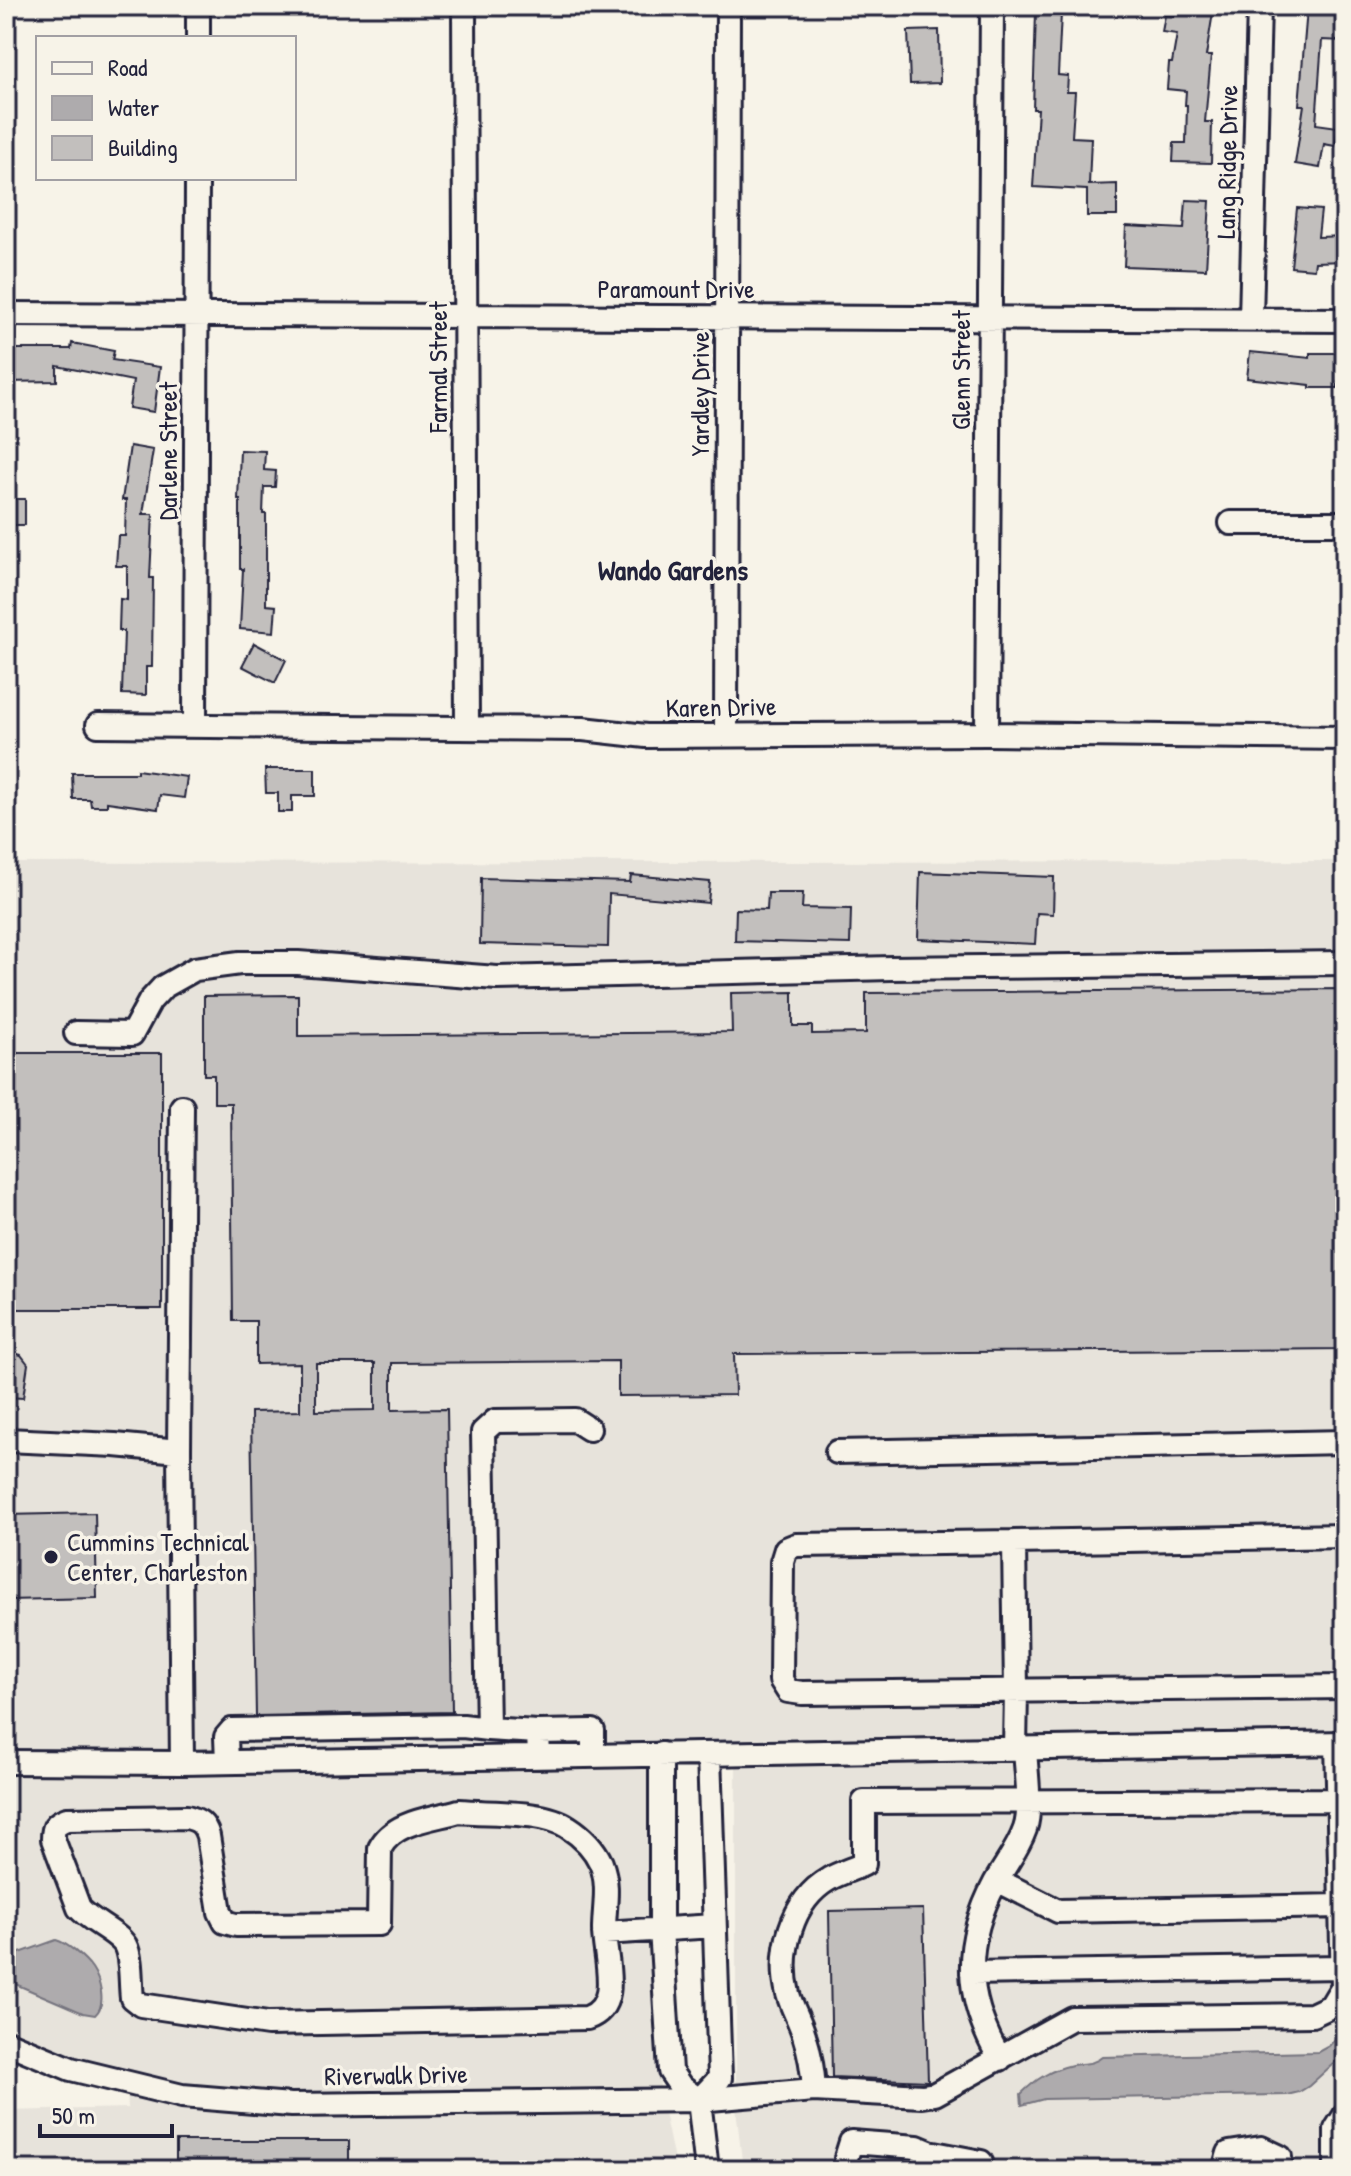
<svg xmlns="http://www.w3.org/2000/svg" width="1351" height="2176" font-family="'Patrick Hand',sans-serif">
	<rect width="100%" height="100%" fill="#f7f3e8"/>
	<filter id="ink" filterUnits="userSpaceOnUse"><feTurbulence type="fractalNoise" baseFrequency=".0125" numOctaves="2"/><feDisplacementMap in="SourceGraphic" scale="16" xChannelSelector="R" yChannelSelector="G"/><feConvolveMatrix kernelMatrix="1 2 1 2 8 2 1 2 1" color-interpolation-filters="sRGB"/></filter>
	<g filter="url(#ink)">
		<!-- built -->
		<path fill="#e7e3db" d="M1345,861V2170H743L736,2108V1767L650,1768L660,2093L676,2170H6V2111L128,2108L126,2075L75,2065L6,2036V863Z"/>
		<!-- water -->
		<path fill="#aeabad" stroke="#76747f" stroke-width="2" d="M56,1940C67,1943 85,1958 92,1968C100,1980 107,2005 95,2015L83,2013L6,1980V1958Z
			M1345,2028V2053L1309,2086L1299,2092L1287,2095L1044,2099L1022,2105L1021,2094C1036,2079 1050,2070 1072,2065C1083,2063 1093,2065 1102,2057L1318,2052L1329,2046Z"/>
		<!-- building -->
		<path fill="#c2bfbd" stroke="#22223b" stroke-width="2" fill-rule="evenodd" d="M1176,6H1214L1206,56H1211L1205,122H1212L1211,163L1173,162L1174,143H1186L1187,105H1185L1186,91L1167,89L1169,63H1172L1177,34L1162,32L1165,15L1174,16Z
			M1307,9L1345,12L1344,41L1322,40L1316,124L1338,127L1335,146L1324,144L1320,168L1295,164L1304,105H1299Z
			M1036,12L1061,13L1058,75L1068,76L1067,92H1075L1072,137L1091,138L1089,185L1117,184V216H1087V190L1033,187L1038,109H1033Z
			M939,30L940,83L910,84L908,31Z
			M1186,200L1210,201L1206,269L1124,266L1126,226L1184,229Z
			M1297,208L1321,210L1318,237L1345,236V261L1315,262L1314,269L1291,267Z
			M72,343L114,351L112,360L160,367L154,412L129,408L133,381L57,366V381L6,382V349H71Z
			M1250,352L1310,358V353H1345V381H1338V388H1310V385L1247,378Z
			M130,446L153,450L143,514H153L150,578H153L152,667H146V695L122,694L124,631H119L120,599L127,600V566H116L118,536H125L126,500H122Z
			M240,450L265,451L264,470L276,471L275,487H264L263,514H266V605L276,606L274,632L240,629L243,569H240V500H238Z
			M6,499H25V525H6Z
			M254,643L286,660L275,683L242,666Z
			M265,769H315V796H292V812H278V793H266Z
			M137,770L187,777L184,798L160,795L158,809L107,802V806H91L90,799H73L72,773H137Z
			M920,872L1054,877L1053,914L1037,913L1035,944L918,939Z
			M631,875L710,882L708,903L609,894L608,947L480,944L481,878L630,882Z
			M768,893H803L802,908L851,909L850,944L735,941L736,909L767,910Z
			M1345,989V1349L734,1354L735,1395L618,1396V1361L392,1363V1410L447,1409L452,1712L256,1716L251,1412L300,1411V1363L256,1364V1321H233L231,1103H214V1075H204V996L298,995V1036L732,1032L731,993L793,992V1026H812V1034L866,1033V993ZM316,1363H375V1410L316,1411Z
			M6,1053H162V1309H6Z
			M6,1351L21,1355L28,1364L23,1398L7,1397Z
			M95,1513L97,1598L6,1600V1515Z
			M923,1909L928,2081L832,2077L829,1911Z
			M176,2141H349V2170H176Z"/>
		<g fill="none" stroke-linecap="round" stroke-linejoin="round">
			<defs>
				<path id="minor" d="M464,6L467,727
					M198,38V6
					M6,314L1345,320
					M1251,319L1259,6
					M1231,523H1345
					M98,725L583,729L646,736L987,734L1345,738
					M195,725L197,178
					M987,734L992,6
					M726,735L728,6
					M76,1033L132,1034L150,1001L163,987L195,969L240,963H298L497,978L891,968L1345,963
					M182,1107L179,1451L182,1763L1345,1743
					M6,1440L115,1445L179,1451
					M837,1452L1345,1442
					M1014,1542L1345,1536
					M538,1732L593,1731V1755
					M1015,1748L1016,1691L1014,1542L796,1545L786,1549L782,1562L781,1680L788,1691L802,1693L1345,1687
					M661,1754V1929L670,2071L681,2087L699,2100
					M539,1757L538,1732L488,1729L483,1432L495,1421L575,1420L589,1429
					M6,1762L182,1763
					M227,1762L226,1737L232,1730L463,1726L488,1729
					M459,1811C490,1814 543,1810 568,1827C582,1836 594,1848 601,1863C610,1886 604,1907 604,1930C604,1958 623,2006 587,2018L268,2024L141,2005L132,1998C130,1983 132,1958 125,1945C117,1932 91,1922 79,1908L53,1839C53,1827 55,1823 67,1819L187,1817C199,1820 204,1823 208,1836L220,1912L225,1922L236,1925L379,1924L380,1848C394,1821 432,1819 459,1811Z
					M997,1880L1058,1911L1341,1906
					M604,1933L714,1926
					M972,1973L1342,1967
					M6,2042L71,2069L182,2096L291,2105L699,2100L814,2090L922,2096L935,2094L1072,2018L1312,2015L1331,2006L1343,1986L1337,1743
					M1000,2059C965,1998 962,1945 995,1883C1005,1865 1018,1849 1025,1829C1032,1809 1026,1771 1025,1749
					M814,2090C813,2071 810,2053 804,2035C800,2021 792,2008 788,1994C778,1953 791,1901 829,1879C840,1873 853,1869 864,1864V1802L1338,1800
					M699,2100L720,2078L709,1755
					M699,2100L707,2170
					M929,2152L981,2162L979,2170
					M847,2170L846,2158L851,2142L917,2147L929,2152L924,2170
					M1224,2170L1229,2153L1261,2148L1280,2157L1279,2170
					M1336,2170V2129L1345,2115"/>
			</defs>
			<!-- minor casing -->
			<use href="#minor" stroke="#22223b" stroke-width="28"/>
			<!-- minor -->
			<use href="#minor" stroke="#f7f3e8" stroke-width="22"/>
		</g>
	</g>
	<!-- markers -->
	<circle fill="#22223b" stroke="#f7f3e8" stroke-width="3" cx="51" cy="1557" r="8"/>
	<g text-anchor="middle" stroke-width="7" stroke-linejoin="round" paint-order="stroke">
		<!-- street labels -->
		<g font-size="26" fill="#22223b" stroke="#f7f3e8">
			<text transform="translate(1227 162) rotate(-89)" y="9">Lang Ridge Drive</text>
			<text x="676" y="298">Paramount Drive</text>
			<text transform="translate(438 367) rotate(-90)" y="9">Farmal Street</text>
			<text transform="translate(961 370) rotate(-90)" y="9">Glenn Street</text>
			<text transform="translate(700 394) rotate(-90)" y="9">Yardley Drive</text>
			<text transform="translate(168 451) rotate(-90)" y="9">Darlene Street</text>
			<text transform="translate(721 707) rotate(-1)" y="9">Karen Drive</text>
			<text transform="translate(396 2075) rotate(-1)" y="9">Riverwalk Drive</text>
		</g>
		<!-- poi labels -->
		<g font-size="26" fill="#22223b" stroke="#f7f3e8" text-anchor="start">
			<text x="67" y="1551">Cummins Technical<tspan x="67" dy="30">Center, Charleston</tspan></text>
		</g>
		<!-- neighbourhood labels -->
		<g font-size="28" font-weight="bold" fill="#22223b" stroke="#f7f3e8">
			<text x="673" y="580">Wando Gardens</text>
		</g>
	</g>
	<!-- margin -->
	<rect width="1351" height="2176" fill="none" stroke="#f7f3e8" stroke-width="32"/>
	<rect x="16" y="16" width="1319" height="2144" fill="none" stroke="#22223b" stroke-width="3" filter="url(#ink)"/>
	<!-- legend -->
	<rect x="36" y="36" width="260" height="144" fill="#f7f3e8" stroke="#a29fa3" stroke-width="2"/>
	<rect x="52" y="62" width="40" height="12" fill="#f7f3e8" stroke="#a29fa3" stroke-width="2"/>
	<text x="108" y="76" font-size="24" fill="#22223b">Road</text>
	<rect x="52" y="96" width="40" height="24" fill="#aeabad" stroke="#a29fa3" stroke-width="2"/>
	<text x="108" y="116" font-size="24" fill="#22223b">Water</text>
	<rect x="52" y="136" width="40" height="24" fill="#c2bfbd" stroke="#a29fa3" stroke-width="2"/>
	<text x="108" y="156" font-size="24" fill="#22223b">Building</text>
	<!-- scale -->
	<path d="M40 2124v12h132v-12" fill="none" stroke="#22223b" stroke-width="4"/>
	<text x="52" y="2124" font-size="24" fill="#22223b" stroke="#f7f3e8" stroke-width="6" paint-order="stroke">50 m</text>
</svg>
